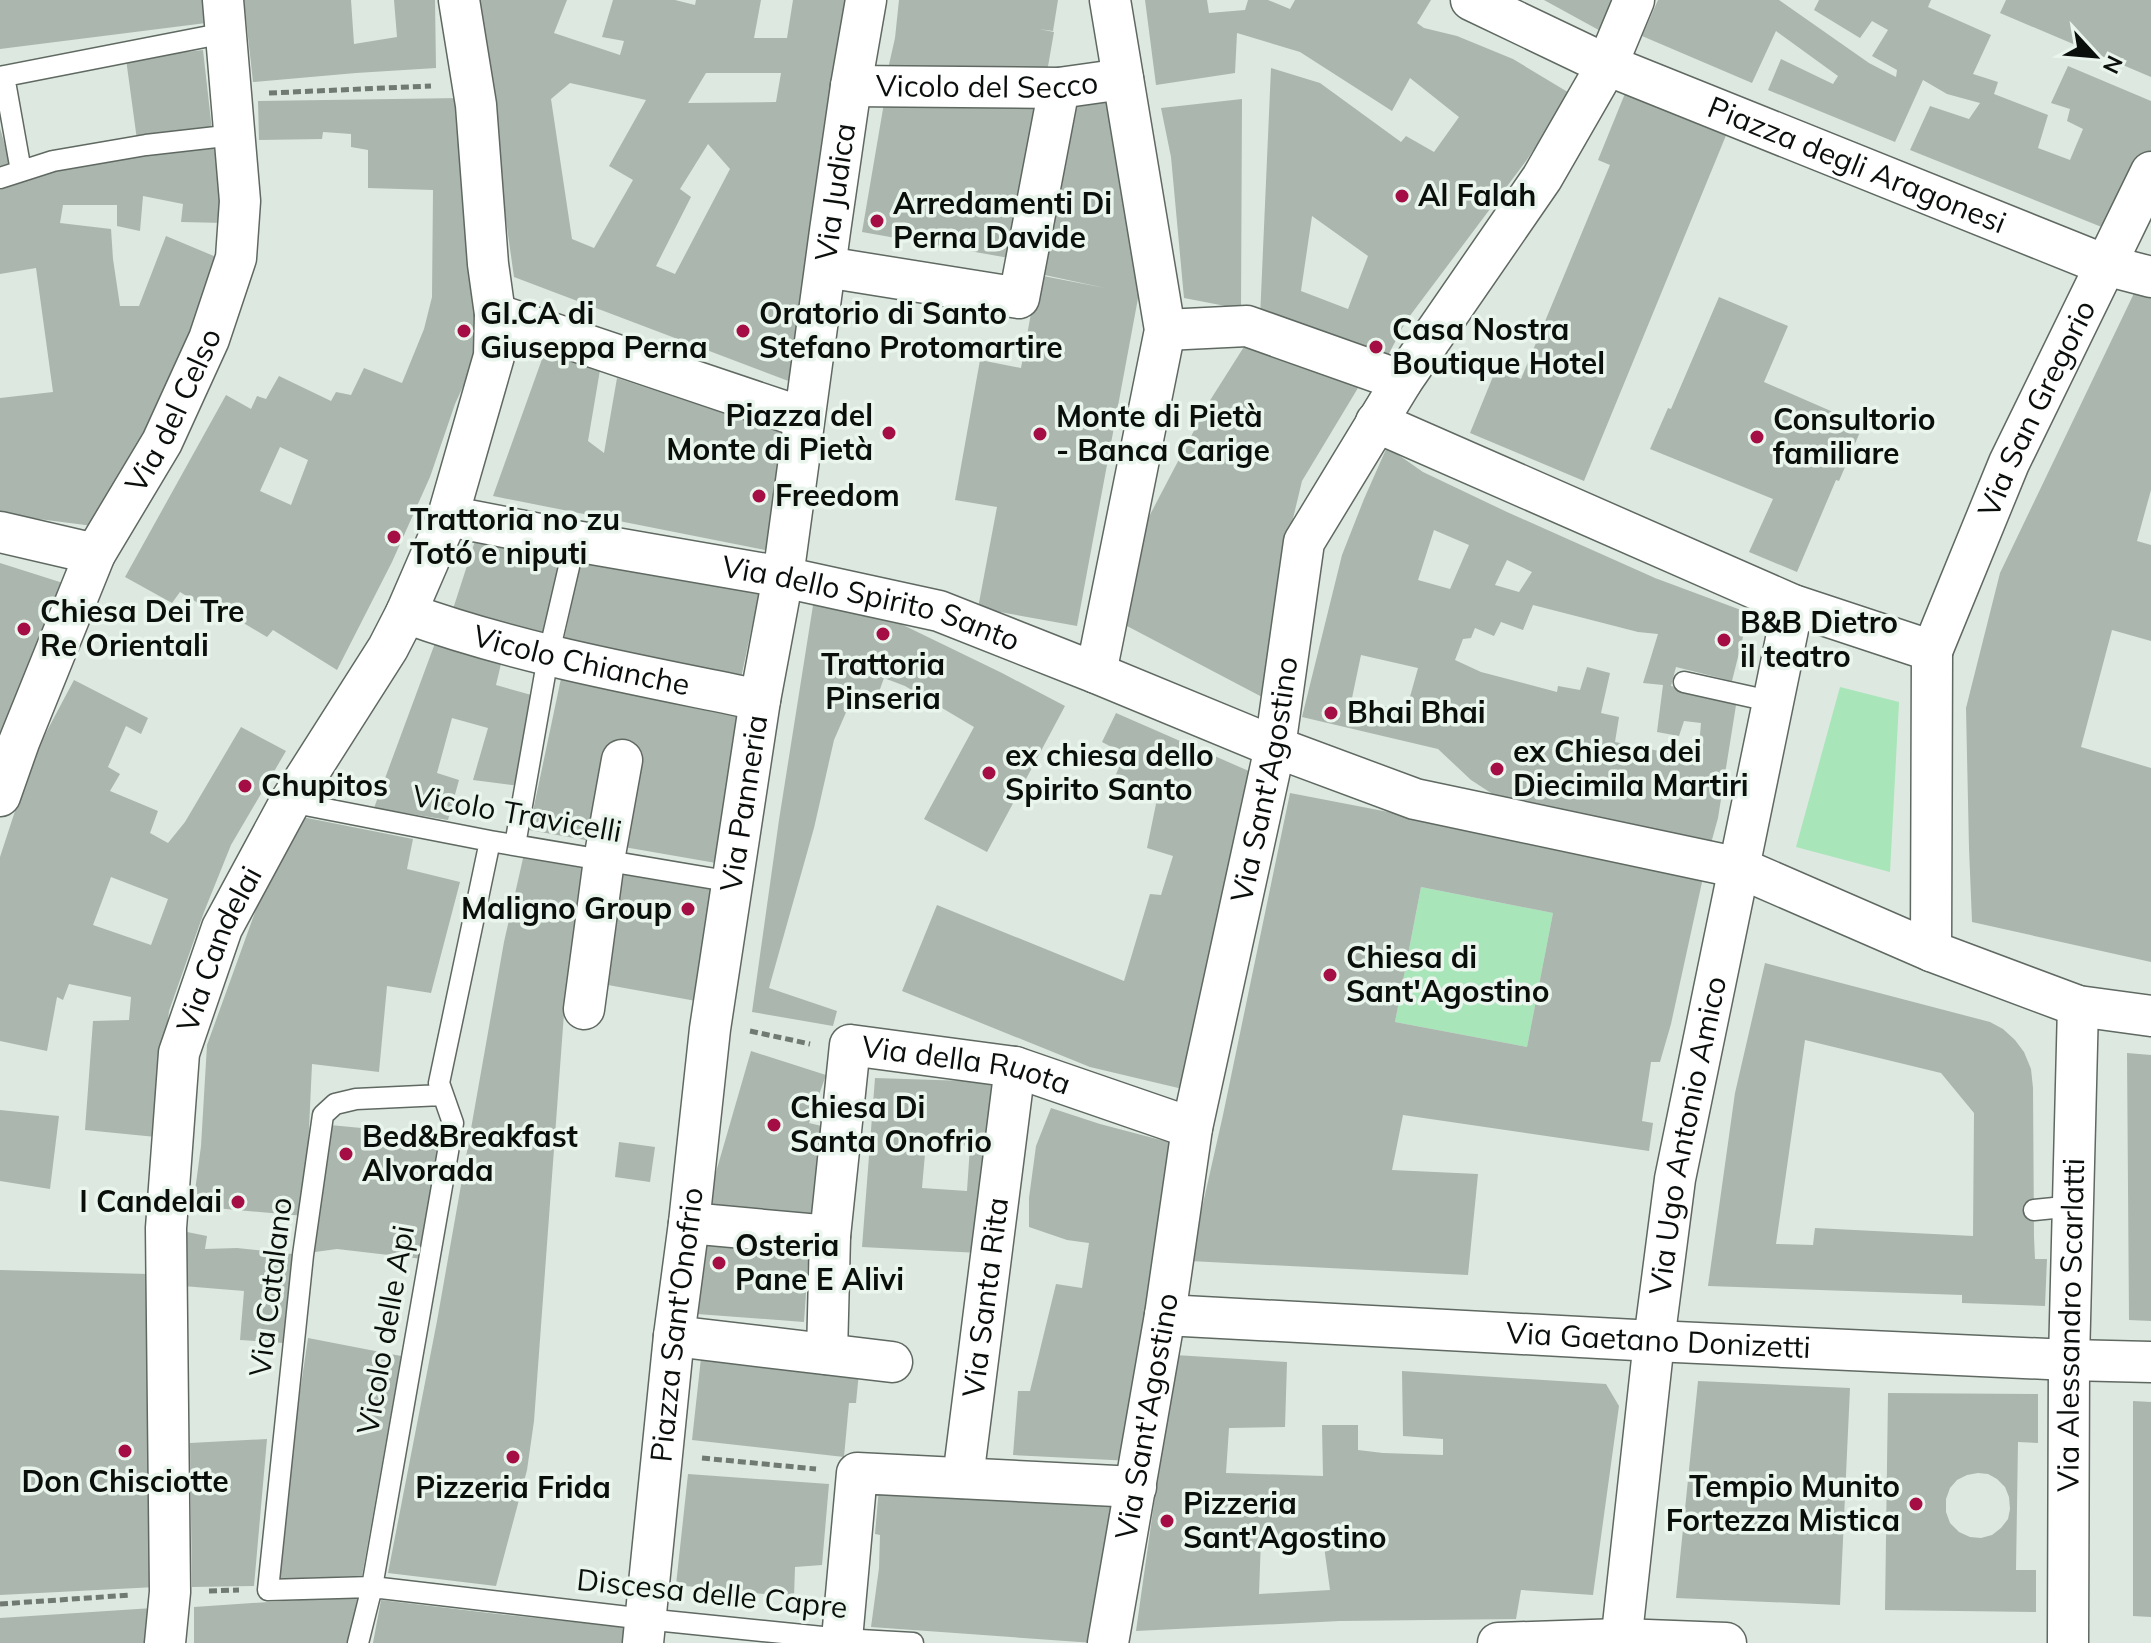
<svg xmlns="http://www.w3.org/2000/svg" width="2151" height="1643" font-family="Mulish,sans-serif">
	<rect width="100%" height="100%" fill="#dde8e0"/>
	<!-- green -->
	<path fill="#a8e5b9" d="M1840,687L1899,702L1890,872L1796,847Z
		M1421,887L1553,913L1527,1047L1395,1022Z"/>
	<!-- building -->
	<path fill="#abb6ae" fill-rule="evenodd" d="M0,0H212L214,22L0,49Z
		M244,0H351L354,44L397,37L394,0H435L436,68L356,73L253,82Z
		M475,0H567L554,33L620,55L624,41L602,37L613,0H675L695,5L696,0H761L754,38H787L793,0H848L791,382L514,277ZM706,73H781L776,102L688,103ZM570,83L646,100L609,166L633,180L594,248L572,239L551,99ZM708,144L730,169L675,274L656,266L691,197L680,189Z
		M899,0H1058L1053,31L1039,29L1054,32L1047,72L888,69L895,38Z
		M1145,0H1207L1209,13L1245,10L1248,0H1268L1290,9L1295,0H1431L1417,23L1424,28L1457,36L1513,59L1571,94L1526,161L1406,321L1383,365L1260,318L1271,68L1320,83L1401,142L1406,136L1434,152L1459,117L1410,78L1392,111L1300,52L1237,33L1235,73L1156,85ZM1312,216L1368,256L1348,309L1301,291Z
		M1544,0H1622L1606,34Z
		M1658,0H1779L1869,63L1896,77L1897,70L1872,56L1888,30L1872,21L1860,38L1814,10L1819,0H1931L1928,7L1991,35L1973,74L1998,82L1994,94L2048,115L2038,148L2070,160L2083,129L2067,121L2070,109L2051,103L2068,66L2151,101V152L2114,232L1910,150L1930,106L1969,119L1980,103L1947,94L1923,80L1895,142L1768,90L1781,59L1833,84L1838,76L1776,31L1752,83L1642,36Z
		M2006,0H2151V77L2000,13Z
		M203,50L212,130L137,140L126,59Z
		M1626,91L1727,133L1584,481L1470,433L1496,369L1521,379L1610,165L1598,160Z
		M462,98L481,347L455,404L430,477L392,562L337,670L273,630L267,637L225,612L221,617L180,592L172,603L125,577L226,395L251,409L257,396L266,399L279,376L331,401L336,392L351,395L364,368L402,383L424,329L432,297L433,190L368,188V150L351,147V134L323,132L322,139L259,140L258,101ZM280,447L308,460L291,505L260,491Z
		M1242,99L1241,309L1184,298L1171,157L1161,108Z
		M1077,101L1114,103L1139,293L1077,626L978,608L997,507L955,500L980,360L1021,368L1038,275L1105,288L1040,274L1059,202Z
		M1036,102L1009,258L862,232L884,103Z
		M0,128L10,163L0,167Z
		M221,145L225,223L181,222L183,204L143,196L140,231L117,226V205H63L60,223L111,229L113,259L120,306H139L166,236L221,259L154,432L93,526L0,514V398L53,392L36,268L0,274V190L52,170L146,150Z
		M2137,287L2151,291V490L2137,541L2151,545V641L2112,630L2081,747L2151,768V962L1972,922L1969,848L1966,708L2000,573Z
		M1719,297L1788,326L1764,382L1863,425L1839,481L1836,480L1797,572L1749,552L1773,499L1650,449L1668,408L1671,409Z
		M1247,342L1367,373L1302,481L1284,556L1264,698L1127,626L1142,530L1209,402Z
		M546,348L600,370L588,441L604,453L617,378L784,433L770,551L493,496Z
		M1387,447L1423,472L1507,512L1655,578L1749,613L1732,681L1676,667L1671,686L1737,699L1718,818L1710,847L1508,804L1471,780L1438,749L1302,717L1342,555L1364,499ZM1434,530L1469,545L1450,589L1418,580ZM1507,560L1532,572L1519,592L1495,585ZM1533,605L1638,632L1658,634L1643,683L1663,685L1657,732L1679,736L1684,721L1701,723L1698,759L1615,742L1619,717L1601,713L1610,673L1587,667L1580,690L1558,686L1557,692L1481,672L1455,660L1463,639L1471,638L1475,628L1494,636L1501,622L1523,630ZM1361,655L1418,668L1406,711L1352,698Z
		M475,541L560,557L544,632L486,619L453,609Z
		M583,551L760,589L741,678L564,640Z
		M0,563L63,583L0,742Z
		M814,599L901,624L1002,673L1065,706L987,852L924,819L974,727L905,686L884,678L875,703L854,694L834,740L814,828L769,988L837,1011L833,1026L752,1012L779,820Z
		M438,635L504,651L496,685L535,696L520,786L473,780L488,728L452,718L437,773L459,780L448,820L374,808Z
		M563,669L744,703L716,863L618,846L636,747L612,743L591,841L529,830Z
		M74,680L148,718L141,734L126,726L108,767L120,774L110,791L158,811L150,833L168,843L185,822L241,727L286,751L231,845L204,912L169,1011L156,1137L85,1130L93,1021L129,1020L131,997L69,984L63,1000L57,997L47,1051L0,1041V857L32,759ZM111,877L168,899L151,945L93,925Z
		M1116,713L1258,775L1191,1091L1090,1067L902,991L937,905L1124,981L1150,894L1161,895L1173,856L1147,848L1157,799L1113,781L1125,754L1102,742Z
		M1290,793L1704,873L1671,1024L1660,1062H1651L1642,1121L1653,1123L1649,1151L1403,1115L1392,1170L1478,1174L1468,1275L1190,1261L1223,1115ZM1421,887L1553,913L1527,1047L1395,1022Z
		M302,817L413,839L407,869L460,882L431,993L387,986L379,1072L312,1064L305,1216L193,1206L201,1146L207,1045L258,904Z
		M524,854L588,866L566,986L534,1421L527,1470L496,1586L388,1573L437,1321L504,942Z
		M617,871L712,887L696,1001L597,983Z
		M1765,963L1990,1022L2003,1029L2015,1040L2024,1052L2031,1069L2033,1088L2034,1237L2035,1259H2047L2045,1306L1962,1303V1295L1708,1286L1735,1093ZM1805,1040L1941,1073L1974,1113L1973,1236L1815,1228L1813,1245L1776,1244Z
		M751,1051L826,1075L809,1123L826,1127L814,1218L712,1211V1186Z
		M2127,1053L2151,1055V1321L2129,1320Z
		M875,1078L997,1082L980,1253L862,1247ZM926,1142L970,1146L967,1191L922,1188Z
		M1051,1108L1100,1124L1172,1143L1141,1337L1132,1461L1013,1455L1018,1391H1030L1056,1284L1082,1288L1089,1243L1067,1240L1029,1227V1198L1036,1146Z
		M0,1110L59,1116L50,1189L0,1181Z
		M330,1125L445,1136L423,1259L337,1249L315,1252L314,1224Z
		M619,1142L655,1147L650,1182L615,1177Z
		M187,1232L207,1236L205,1249L237,1248L292,1254L283,1343L240,1340L244,1291L183,1286Z
		M702,1243L809,1250L804,1322L697,1314Z
		M0,1270L148,1274L156,1587L0,1595Z
		M308,1338L401,1356L362,1576L277,1579L279,1534Z
		M1175,1355L1287,1362L1285,1427L1229,1428L1226,1473L1323,1476L1322,1425H1358V1450L1383,1453L1443,1455V1439L1403,1436L1402,1371L1606,1384L1619,1406L1593,1595L1521,1590L1516,1619L1340,1621L1136,1631ZM1261,1539H1323L1330,1590L1259,1594Z
		M701,1358L859,1372L856,1403H849L844,1457L692,1440Z
		M1698,1381L1850,1388L1840,1605L1676,1598Z
		M1888,1393L2038,1394V1443L2018,1442L2016,1570H2036V1612L1885,1610ZM1978,1473L1988,1474L1997,1479L2005,1487L2009,1497L2010,1509L2008,1519L2001,1528L1992,1535L1981,1538L1970,1537L1959,1532L1950,1523L1946,1512V1499L1950,1488L1957,1480L1967,1475Z
		M2133,1401L2151,1402V1617L2133,1616Z
		M267,1439L254,1586L192,1587L190,1443Z
		M688,1474L829,1484L822,1565L795,1567L794,1597L676,1585Z
		M879,1488L1122,1502L1094,1643L871,1627L879,1568L880,1535L875,1534Z
		M358,1596L348,1643H194V1607Z
		M381,1600L489,1613L633,1628L630,1643H373Z
		M153,1608L150,1643H0V1618Z"/>
	<g fill="none" stroke-linecap="round" stroke-linejoin="round">
		<defs>
			<path id="service" d="M4,76L21,171
				M0,77L225,33
				M0,178L53,161L146,145L234,135
				M1684,682L1774,702
				M290,802L490,841L733,882
				M515,845L548,657L575,541
				M442,1095L356,1099L335,1104L323,1115L303,1255L268,1590L372,1587L645,1619L842,1639L913,1643
				M2034,1210L2074,1206
				M358,1643L372,1587L453,1123L439,1083L490,841"/>
			<g id="minor">
				<path id="s1" d="M1471,0L1607,65L2105,265L2151,277"/>
				<path id="s2" d="M851,86L1059,88L1123,79"/>
				<path d="M826,267L1019,298L1059,88"/>
				<path d="M495,314L804,418"/>
				<path d="M1165,330L1247,326L1402,381"/>
				<path d="M1376,422L1793,605L1932,651L1931,951"/>
				<path id="s3" d="M448,516L575,541L783,577L939,611L1096,673L1275,747L1415,799L1740,868L1931,951L2078,1006L2151,1016"/>
				<path d="M0,532L95,554"/>
				<path id="s4" d="M406,613C522,655 640,675 760,700"/>
				<path id="s5" d="M1932,651L2009,463L2151,172"/>
				<path d="M1096,673L1165,330L1110,0"/>
				<path id="s6" d="M0,796L19,742L95,554L162,442L209,339L236,258L240,201L223,0"/>
				<path d="M584,1009L604,860L622,760"/>
				<path d="M689,1223L830,1236"/>
				<path id="s7" d="M1165,1315L1654,1341L2069,1360L2151,1362"/>
				<path d="M674,1336L892,1362"/>
				<path id="s8" d="M827,1354L830,1236L850,1045L1015,1067L1192,1128"/>
				<path id="s9" d="M963,1478L1015,1067"/>
				<path d="M842,1639L857,1473L1136,1487"/>
				<path id="s10" d="M165,1643L170,1592L166,1228L179,1053L222,928L290,802L388,648L406,613L448,516L494,356L495,314L488,264L476,105L459,0"/>
				<path id="s11" d="M643,1643L674,1336L689,1223L710,1029L760,700L783,577L830,231L851,86L866,0"/>
				<path id="s12" d="M1108,1643L1165,1315L1192,1128L1275,747L1304,542L1402,381L1542,178L1607,65L1634,0"/>
				<path d="M1498,1643L1621,1639L1726,1643"/>
				<path id="s13" d="M1621,1643L1654,1341L1675,1179L1793,605"/>
				<path id="s14" d="M2068,1643L2069,1360L2078,1006"/>
			</g>
		</defs>
		<!-- service casing -->
		<use href="#service" stroke="#5f6962" stroke-width="23"/>
		<!-- minor casing -->
		<use href="#minor" stroke="#5f6962" stroke-width="43"/>
		<!-- path -->
		<path stroke="#717973" stroke-width="5" stroke-dasharray="8 4" stroke-linecap="butt" d="M269,93L431,86
			M750,1031L810,1044
			M702,1458L816,1469
			M209,1591L239,1590
			M0,1604L131,1595"/>
		<!-- service -->
		<use href="#service" stroke="#fff" stroke-width="20"/>
		<!-- minor -->
		<use href="#minor" stroke="#fff" stroke-width="40"/>
	</g>
	<!-- markers -->
	<g fill="#a50e45" stroke="#eaf6ed" stroke-width="3">
		<circle cx="1402" cy="196" r="8"/>
		<circle cx="877" cy="221" r="8"/>
		<circle cx="464" cy="331" r="8"/>
		<circle cx="743" cy="331" r="8"/>
		<circle cx="1376" cy="347" r="8"/>
		<circle cx="889" cy="433" r="8"/>
		<circle cx="1040" cy="434" r="8"/>
		<circle cx="1757" cy="437" r="8"/>
		<circle cx="759" cy="496" r="8"/>
		<circle cx="394" cy="537" r="8"/>
		<circle cx="24" cy="629" r="8"/>
		<circle cx="883" cy="634" r="8"/>
		<circle cx="1724" cy="640" r="8"/>
		<circle cx="1331" cy="713" r="8"/>
		<circle cx="1497" cy="769" r="8"/>
		<circle cx="989" cy="773" r="8"/>
		<circle cx="245" cy="786" r="8"/>
		<circle cx="688" cy="909" r="8"/>
		<circle cx="1330" cy="975" r="8"/>
		<circle cx="774" cy="1125" r="8"/>
		<circle cx="346" cy="1154" r="8"/>
		<circle cx="238" cy="1202" r="8"/>
		<circle cx="719" cy="1263" r="8"/>
		<circle cx="125" cy="1451" r="8"/>
		<circle cx="513" cy="1457" r="8"/>
		<circle cx="1916" cy="1504" r="8"/>
		<circle cx="1167" cy="1521" r="8"/>
	</g>
	<g text-anchor="middle" stroke-width="7" stroke-linejoin="round" paint-order="stroke">
		<!-- street labels -->
		<g font-size="30" fill="#0b0f0c" stroke="#eaf6ed">
			<text dy="10" stroke="none"><textPath href="#s2" startOffset="136">Vicolo del Secco</textPath></text>
			<text dy="10" stroke="none"><textPath href="#s1" startOffset="420">Piazza degli Aragonesi</textPath></text>
			<text dy="10" stroke="none"><textPath href="#s11" startOffset="1464">Via Judica</textPath></text>
			<text dy="10" stroke="none"><textPath href="#s6" startOffset="424">Via del Celso</textPath></text>
			<text dy="10" stroke="none"><textPath href="#s5" startOffset="264">Via San Gregorio</textPath></text>
			<text dy="10" stroke="none"><textPath href="#s3" startOffset="432">Via dello Spirito Santo</textPath></text>
			<text dy="10" stroke="none"><textPath href="#s4" startOffset="182">Vicolo Chianche</textPath></text>
			<text dy="10" stroke="none"><textPath href="#s12" startOffset="878">Via Sant'Agostino</textPath></text>
			<text dy="10" stroke="none"><textPath href="#s11" startOffset="846">Via Panneria</textPath></text>
			<text transform="translate(517 814) rotate(10)" y="10">Vicolo Travicelli</text>
			<text dy="10" stroke="none"><textPath href="#s10" startOffset="702">Via Candelai</textPath></text>
			<text dy="10" stroke="none"><textPath href="#s8" startOffset="428">Via della Ruota</textPath></text>
			<text dy="10" stroke="none"><textPath href="#s13" startOffset="512">Via Ugo Antonio Amico</textPath></text>
			<text transform="translate(271 1287) rotate(-83)" y="10">Via Catalano</text>
			<text dy="10" stroke="none"><textPath href="#s9" startOffset="182">Via Santa Rita</textPath></text>
			<text dy="10" stroke="none"><textPath href="#s11" startOffset="320">Piazza Sant'Onofrio</textPath></text>
			<text dy="10" stroke="none"><textPath href="#s14" startOffset="318">Via Alessandro Scarlatti</textPath></text>
			<text transform="translate(386 1330) rotate(-80)" y="10">Vicolo delle Api</text>
			<text dy="10" stroke="none"><textPath href="#s7" startOffset="494">Via Gaetano Donizetti</textPath></text>
			<text dy="10" stroke="none"><textPath href="#s12" startOffset="230">Via Sant'Agostino</textPath></text>
			<text transform="translate(712 1594) rotate(6)" y="10">Discesa delle Capre</text>
		</g>
		<!-- poi labels -->
		<g font-size="30" font-weight="bold" fill="#0b0f0c" stroke="#eaf6ed" text-anchor="start">
			<text x="1418" y="206">Al Falah</text>
			<text x="893" y="214">Arredamenti Di<tspan x="893" dy="34">Perna Davide</tspan></text>
			<text x="480" y="324">GI.CA di<tspan x="480" dy="34">Giuseppa Perna</tspan></text>
			<text x="759" y="324">Oratorio di Santo<tspan x="759" dy="34">Stefano Protomartire</tspan></text>
			<text x="1392" y="340">Casa Nostra<tspan x="1392" dy="34">Boutique Hotel</tspan></text>
			<text x="873" y="426" text-anchor="end">Piazza del<tspan x="873" dy="34">Monte di Pietà</tspan></text>
			<text x="1056" y="427">Monte di Pietà<tspan x="1056" dy="34">- Banca Carige</tspan></text>
			<text x="1773" y="430">Consultorio<tspan x="1773" dy="34">familiare</tspan></text>
			<text x="775" y="506">Freedom</text>
			<text x="410" y="530">Trattoria no zu<tspan x="410" dy="34">Totó e niputi</tspan></text>
			<text x="40" y="622">Chiesa Dei Tre<tspan x="40" dy="34">Re Orientali</tspan></text>
			<text x="1740" y="633">B&amp;B Dietro<tspan x="1740" dy="34">il teatro</tspan></text>
			<text x="883" y="675" text-anchor="middle">Trattoria<tspan x="883" dy="34">Pinseria</tspan></text>
			<text x="1347" y="723">Bhai Bhai</text>
			<text x="1513" y="762">ex Chiesa dei<tspan x="1513" dy="34">Diecimila Martiri</tspan></text>
			<text x="1005" y="766">ex chiesa dello<tspan x="1005" dy="34">Spirito Santo</tspan></text>
			<text x="261" y="796">Chupitos</text>
			<text x="672" y="919" text-anchor="end">Maligno Group</text>
			<text x="1346" y="968">Chiesa di<tspan x="1346" dy="34">Sant'Agostino</tspan></text>
			<text x="790" y="1118">Chiesa Di<tspan x="790" dy="34">Santa Onofrio</tspan></text>
			<text x="362" y="1147">Bed&amp;Breakfast<tspan x="362" dy="34">Alvorada</tspan></text>
			<text x="222" y="1212" text-anchor="end">I Candelai</text>
			<text x="735" y="1256">Osteria<tspan x="735" dy="34">Pane E Alivi</tspan></text>
			<text x="125" y="1492" text-anchor="middle">Don Chisciotte</text>
			<text x="1900" y="1497" text-anchor="end">Tempio Munito<tspan x="1900" dy="34">Fortezza Mistica</tspan></text>
			<text x="513" y="1498" text-anchor="middle">Pizzeria Frida</text>
			<text x="1183" y="1514">Pizzeria<tspan x="1183" dy="34">Sant'Agostino</tspan></text>
		</g>
	</g>
	<!-- north arrow -->
	<g transform="translate(2095 56) rotate(116)" stroke="#eaf6ed" stroke-width="6" paint-order="stroke">
	<path d="M0-6L14 30L0 20L-14 30Z" fill="#0b0f0c"/>
	<text y="-12" font-size="22" font-weight="bold" text-anchor="middle" fill="#0b0f0c">N</text>
	</g>
</svg>
